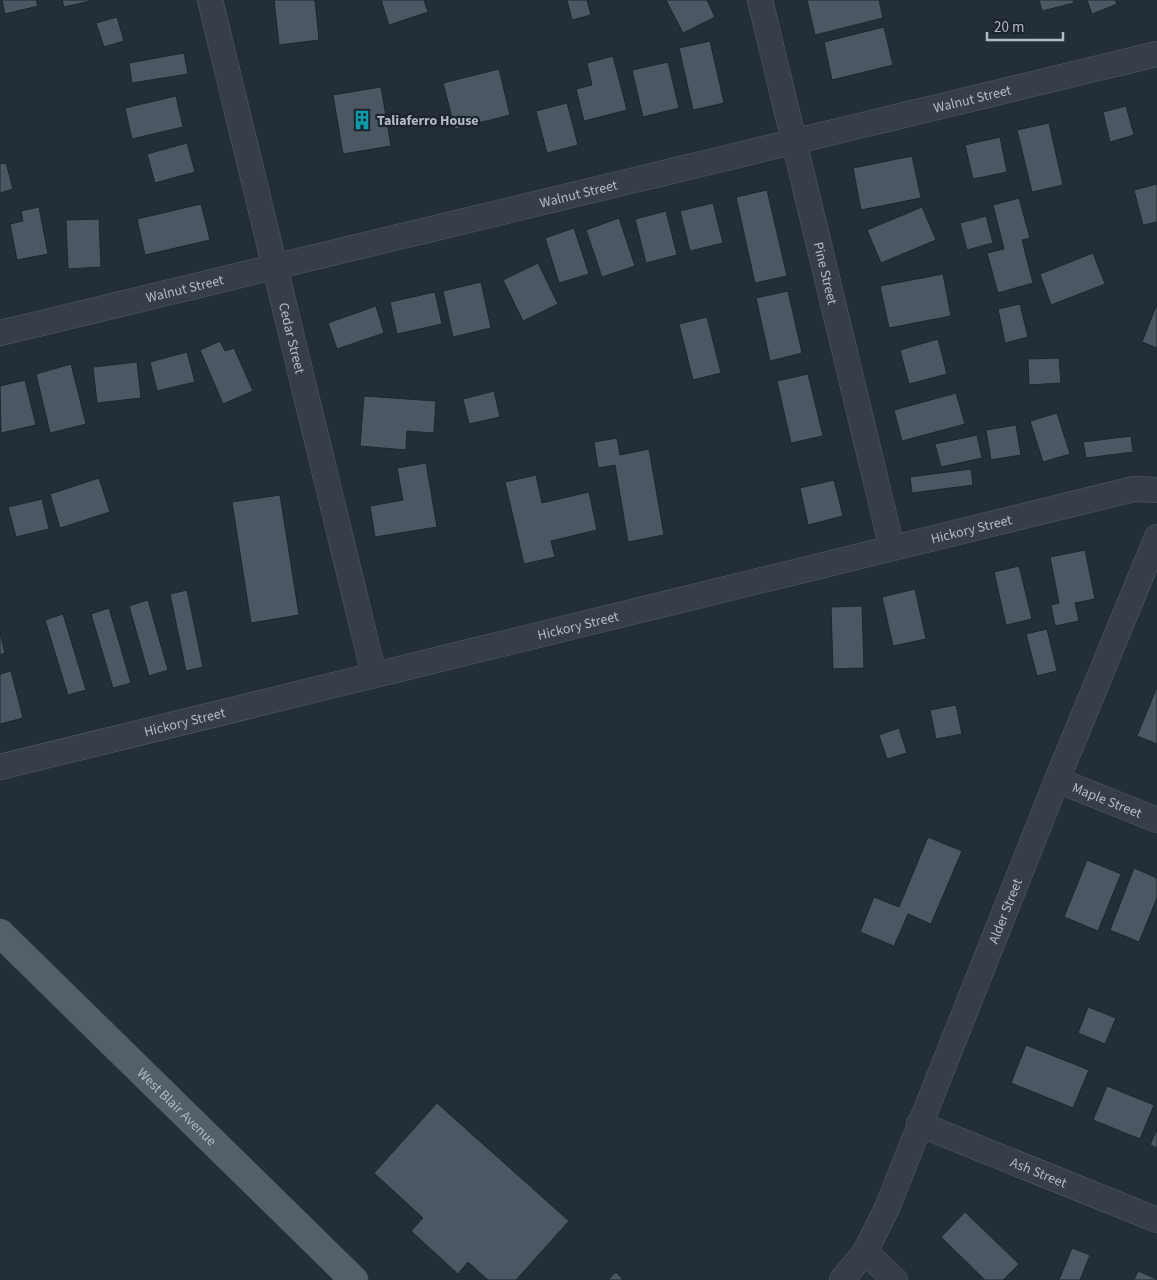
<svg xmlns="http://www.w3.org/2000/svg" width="1157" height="1280" font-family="'Source Sans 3',sans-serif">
	<rect width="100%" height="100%" fill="#232e38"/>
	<!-- building -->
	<path fill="#4b5864" stroke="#1e262f" d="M2,0H36L38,6L5,14Z
		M62,0H95L64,7Z
		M274,0H315L319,40L279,45Z
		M381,0H424L428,12L389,25Z
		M567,0H587L591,15L572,20Z
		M666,0H707L715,17L683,33Z
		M807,0H879L883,18L815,35Z
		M1039,0H1073L1074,3L1042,11Z
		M1087,0H1115L1117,4L1092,14Z
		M117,17L124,41L104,47L96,23Z
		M884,27L893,65L832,80L824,42Z
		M710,41L724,103L693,110L679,48Z
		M184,53L188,74L132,83L129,63Z
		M613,56L627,110L584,121L576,89L592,85L587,63Z
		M668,62L679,108L643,117L632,70Z
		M499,69L510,115L455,129L443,83Z
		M381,87L391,146L343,154L333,95Z
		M176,96L183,127L132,139L125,108Z
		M567,103L578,145L547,153L536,111Z
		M1126,106L1134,135L1110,142L1103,112Z
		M1049,123L1063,185L1032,192L1017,130Z
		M1000,137L1007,172L973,179L965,145Z
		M187,143L195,172L155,183L147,154Z
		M912,156L921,198L861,210L853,168Z
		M6,163L13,189L0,193V164Z
		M1157,184V222L1143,225L1134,190Z
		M767,190L787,276L755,283L736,197Z
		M1019,198L1030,238L1022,240L1033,283L998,293L987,253L1004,249L993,205Z
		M713,203L723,243L690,251L680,211Z
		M201,204L210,240L145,255L137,219Z
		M39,207L48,254L17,260L10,224L23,221L21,211Z
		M922,207L936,240L881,263L867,230Z
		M666,211L677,255L646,263L635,219Z
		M986,216L993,243L967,250L960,223Z
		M619,218L635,266L602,277L586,230Z
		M99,219L101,267L68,269L66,220Z
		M574,228L589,274L559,283L545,238Z
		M1093,253L1105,284L1051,305L1040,274Z
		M538,263L558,304L523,321L503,280Z
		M943,274L951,316L889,328L880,286Z
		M481,282L491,328L453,337L443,291Z
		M788,291L802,353L770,361L756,298Z
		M435,292L442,324L397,334L390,302Z
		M1020,304L1028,337L1005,343L998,309Z
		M1157,304V348L1142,342Z
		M376,306L384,333L337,349L328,323Z
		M707,317L721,373L693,380L679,324Z
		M938,339L947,374L909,384L900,350Z
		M220,341L225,351L234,348L253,391L223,404L200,350Z
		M187,352L195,382L157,391L150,362Z
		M1059,358L1061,383L1029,385L1028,359Z
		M137,362L141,398L97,403L93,367Z
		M71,364L86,424L50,433L36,374Z
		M808,374L823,436L791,443L777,381Z
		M25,380L36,425L1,433L0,386Z
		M494,391L500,417L469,424L463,399Z
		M956,393L965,424L902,441L894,410Z
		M364,396L436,401L434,433L407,431L406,450L360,446Z
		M1057,413L1070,454L1043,462L1030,421Z
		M1016,425L1021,455L991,460L986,430Z
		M977,435L982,458L941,467L935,444Z
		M1131,436L1133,452L1086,458L1083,442Z
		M617,438L620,455L649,449L664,535L628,542L615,465L598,468L594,442Z
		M426,463L437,527L375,537L370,506L403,500L397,468Z
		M971,469L973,485L912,493L910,477Z
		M536,475L542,503L589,492L597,530L551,541L555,557L524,564L505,482Z
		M99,478L110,512L60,528L50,494Z
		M834,480L843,516L808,525L800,488Z
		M280,495L299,615L251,623L232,502Z
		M42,499L49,529L16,537L8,507Z
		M1085,550L1095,599L1075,603L1079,621L1055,626L1051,605L1059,603L1050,557Z
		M1019,566L1032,619L1006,625L994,572Z
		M915,589L926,639L893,646L882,597Z
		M187,590L203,667L186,671L170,594Z
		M148,600L168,670L149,676L129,606Z
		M862,606L864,668L833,669L831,607Z
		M109,608L131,683L113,688L91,614Z
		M63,614L86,690L68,695L45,620Z
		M1047,629L1057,671L1037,676L1026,634Z
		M0,632L5,653L0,655Z
		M11,671L23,718L0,724V674Z
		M1157,687V744L1137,736Z
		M956,705L962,734L936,739L930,710Z
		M899,728L907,753L887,759L879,735Z
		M928,837L962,851L931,924L908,914L894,946L860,932L874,897L899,907Z
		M1087,860L1121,874L1098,931L1064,917Z
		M1134,868L1157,878V898L1139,942L1110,930Z
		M1088,1007L1116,1018L1105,1044L1078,1033Z
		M1026,1045L1089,1070L1073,1108L1011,1083Z
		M1107,1086L1154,1105L1140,1139L1093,1120Z
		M437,1103L569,1221L516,1280H488L468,1262L458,1274L411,1231L423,1218L374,1173Z
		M1157,1129V1148L1150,1145Z
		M965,1212L1019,1264L1003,1280H985L941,1237Z
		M1072,1248L1090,1255L1080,1280H1059Z
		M1138,1271L1157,1279V1280H1134Z
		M616,1272L623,1280H608Z"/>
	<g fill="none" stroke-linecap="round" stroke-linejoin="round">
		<defs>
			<g id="minor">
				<path id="s1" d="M210,0L374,675"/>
				<path id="s2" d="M760,0L892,548"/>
				<path id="s3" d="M0,333L1157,54"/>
				<path id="s4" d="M0,767L1134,489L1157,490"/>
				<path id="s5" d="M1057,780L1157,820"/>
				<path id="s6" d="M919,1124L1157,1220"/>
				<path d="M865,1252L895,1280"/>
				<path id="s7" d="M842,1280L865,1252L887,1208L1057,780L1157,537"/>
			</g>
			<g id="major">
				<path id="s8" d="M0,933L354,1280"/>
			</g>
		</defs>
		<!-- minor casing -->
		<use href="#minor" stroke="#545d67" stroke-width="26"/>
		<!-- major casing -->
		<use href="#major" stroke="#434b55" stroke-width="29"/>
		<!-- minor -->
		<use href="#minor" stroke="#363f49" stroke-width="25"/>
		<!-- major -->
		<use href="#major" stroke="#545f69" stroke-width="28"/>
	</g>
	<!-- icons -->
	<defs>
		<symbol id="building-bare" viewBox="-9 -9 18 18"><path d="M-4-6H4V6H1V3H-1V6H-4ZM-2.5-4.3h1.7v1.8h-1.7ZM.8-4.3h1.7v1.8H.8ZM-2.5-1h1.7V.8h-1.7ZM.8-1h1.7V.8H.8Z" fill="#0f9aa8" stroke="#1c242d" stroke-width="2.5" paint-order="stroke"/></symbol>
	</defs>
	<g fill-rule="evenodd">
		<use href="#building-bare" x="348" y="106" width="28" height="28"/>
	</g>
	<g text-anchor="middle" stroke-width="4.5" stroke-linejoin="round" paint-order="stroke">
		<!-- street labels -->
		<g font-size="14" fill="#b1bac5" stroke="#1c242d">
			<text dy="5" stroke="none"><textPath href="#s3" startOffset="1000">Walnut Street</textPath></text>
			<text dy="5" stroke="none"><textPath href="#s3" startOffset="595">Walnut Street</textPath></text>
			<text dy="5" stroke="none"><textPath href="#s2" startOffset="281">Pine Street</textPath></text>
			<text dy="5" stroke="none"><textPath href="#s3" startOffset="190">Walnut Street</textPath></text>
			<text dy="5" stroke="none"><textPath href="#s1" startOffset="348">Cedar Street</textPath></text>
			<text dy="5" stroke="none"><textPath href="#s4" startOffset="1000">Hickory Street</textPath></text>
			<text dy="5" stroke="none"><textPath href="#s4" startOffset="595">Hickory Street</textPath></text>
			<text dy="5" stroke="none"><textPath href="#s4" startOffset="190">Hickory Street</textPath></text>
			<text dy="5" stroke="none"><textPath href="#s5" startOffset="54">Maple Street</textPath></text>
			<text dy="5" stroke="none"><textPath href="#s7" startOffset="405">Alder Street</textPath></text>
			<text dy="5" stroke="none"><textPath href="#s8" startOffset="248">West Blair Avenue</textPath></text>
			<text dy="5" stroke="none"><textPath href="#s6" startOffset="129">Ash Street</textPath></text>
		</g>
		<!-- poi labels -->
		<g font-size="14" font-weight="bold" fill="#b1bac5" stroke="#1c242d" text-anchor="start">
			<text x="377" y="125">Taliaferro House</text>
		</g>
	</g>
	<!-- scale -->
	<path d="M987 32v8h76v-8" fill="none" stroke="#b1bac5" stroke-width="2.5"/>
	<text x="994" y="32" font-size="15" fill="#b1bac5" stroke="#1c242d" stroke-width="4" paint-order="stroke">20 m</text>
</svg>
